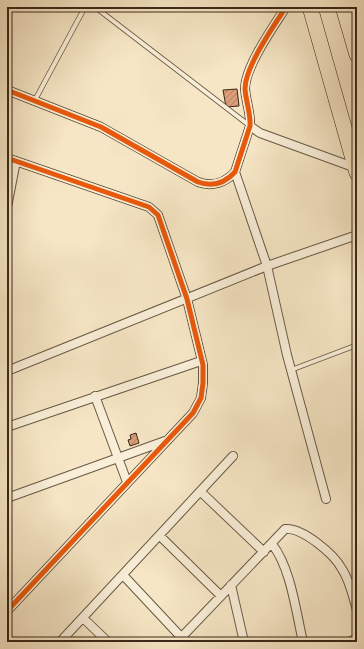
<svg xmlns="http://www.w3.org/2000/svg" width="364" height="649" font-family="'Gentium Book Plus',serif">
	<defs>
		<pattern id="building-hatch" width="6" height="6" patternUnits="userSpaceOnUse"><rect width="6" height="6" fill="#db9c78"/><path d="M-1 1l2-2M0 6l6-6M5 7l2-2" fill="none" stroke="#b37f61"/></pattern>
	</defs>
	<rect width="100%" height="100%" fill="#f6e6c5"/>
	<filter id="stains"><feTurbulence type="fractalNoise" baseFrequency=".005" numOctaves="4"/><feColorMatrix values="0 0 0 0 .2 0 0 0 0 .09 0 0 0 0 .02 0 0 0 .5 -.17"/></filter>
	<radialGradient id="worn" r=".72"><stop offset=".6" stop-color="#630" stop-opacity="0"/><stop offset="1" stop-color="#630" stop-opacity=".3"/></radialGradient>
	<!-- building -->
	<path fill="url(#building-hatch)" stroke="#392818" d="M237,89L239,106L226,107L223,90Z
		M136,433L139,443L130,446L128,440L131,439L130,435Z"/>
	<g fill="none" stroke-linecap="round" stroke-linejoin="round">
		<defs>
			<path id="lane" d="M95,7L250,126
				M35,100L85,7
				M291,370L357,345
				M342,642L357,636"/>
			<path id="street" d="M7,90L101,127L198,182C212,187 225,183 235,172L250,126C251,114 246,102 245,89C245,67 273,27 286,7
				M250,126L260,133L356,168
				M7,158L149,207L158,215L187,299L203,365V383L201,398L193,413L7,611
				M235,172L267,266L287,355L326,499
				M7,207L16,161
				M7,371L267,266L357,235
				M95,396L127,482
				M7,427L201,361
				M201,492L264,552
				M7,498L165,441
				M160,536L221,596
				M272,544C291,568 296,612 303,642
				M123,575L181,637L182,641
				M231,585L244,642
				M83,618L108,642
				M60,642L233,456
				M177,642L285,529C302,527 334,554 342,569C350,581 353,597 357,610"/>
			<path id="highway" d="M310,7L357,173
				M343,7L357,55"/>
		</defs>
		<!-- lane casing -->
		<use href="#lane" stroke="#685843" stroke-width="5.5"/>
		<!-- street casing -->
		<use href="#street" stroke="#685843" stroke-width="10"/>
		<!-- highway casing -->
		<use href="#highway" stroke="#392818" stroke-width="16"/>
		<!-- lane -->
		<use href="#lane" stroke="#f9efd9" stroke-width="4"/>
		<!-- street -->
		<use href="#street" stroke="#f9efd9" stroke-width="8"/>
		<!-- highway -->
		<use href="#highway" stroke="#f6e6c5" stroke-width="15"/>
		<defs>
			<path id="cycleway" d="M7,90L101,127L198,182C212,187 225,183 235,172L250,126C251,114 246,102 245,89C245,67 273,27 286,7
				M7,158L149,207L158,215L187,299L203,365V383L201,398L193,413L7,611"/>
		</defs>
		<!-- cycleway casing -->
		<use href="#cycleway" stroke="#f9efd9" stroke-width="8"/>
		<!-- cycleway -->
		<use href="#cycleway" stroke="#e8590c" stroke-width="5"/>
	</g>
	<!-- margin -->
	<rect width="364" height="649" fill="none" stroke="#f6e6c5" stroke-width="24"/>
	<rect x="8" y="8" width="348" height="633" fill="none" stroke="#392818" stroke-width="2"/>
	<rect x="12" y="12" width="340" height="625" fill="none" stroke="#392818"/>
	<rect width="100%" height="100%" filter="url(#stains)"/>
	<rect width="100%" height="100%" fill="url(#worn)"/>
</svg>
